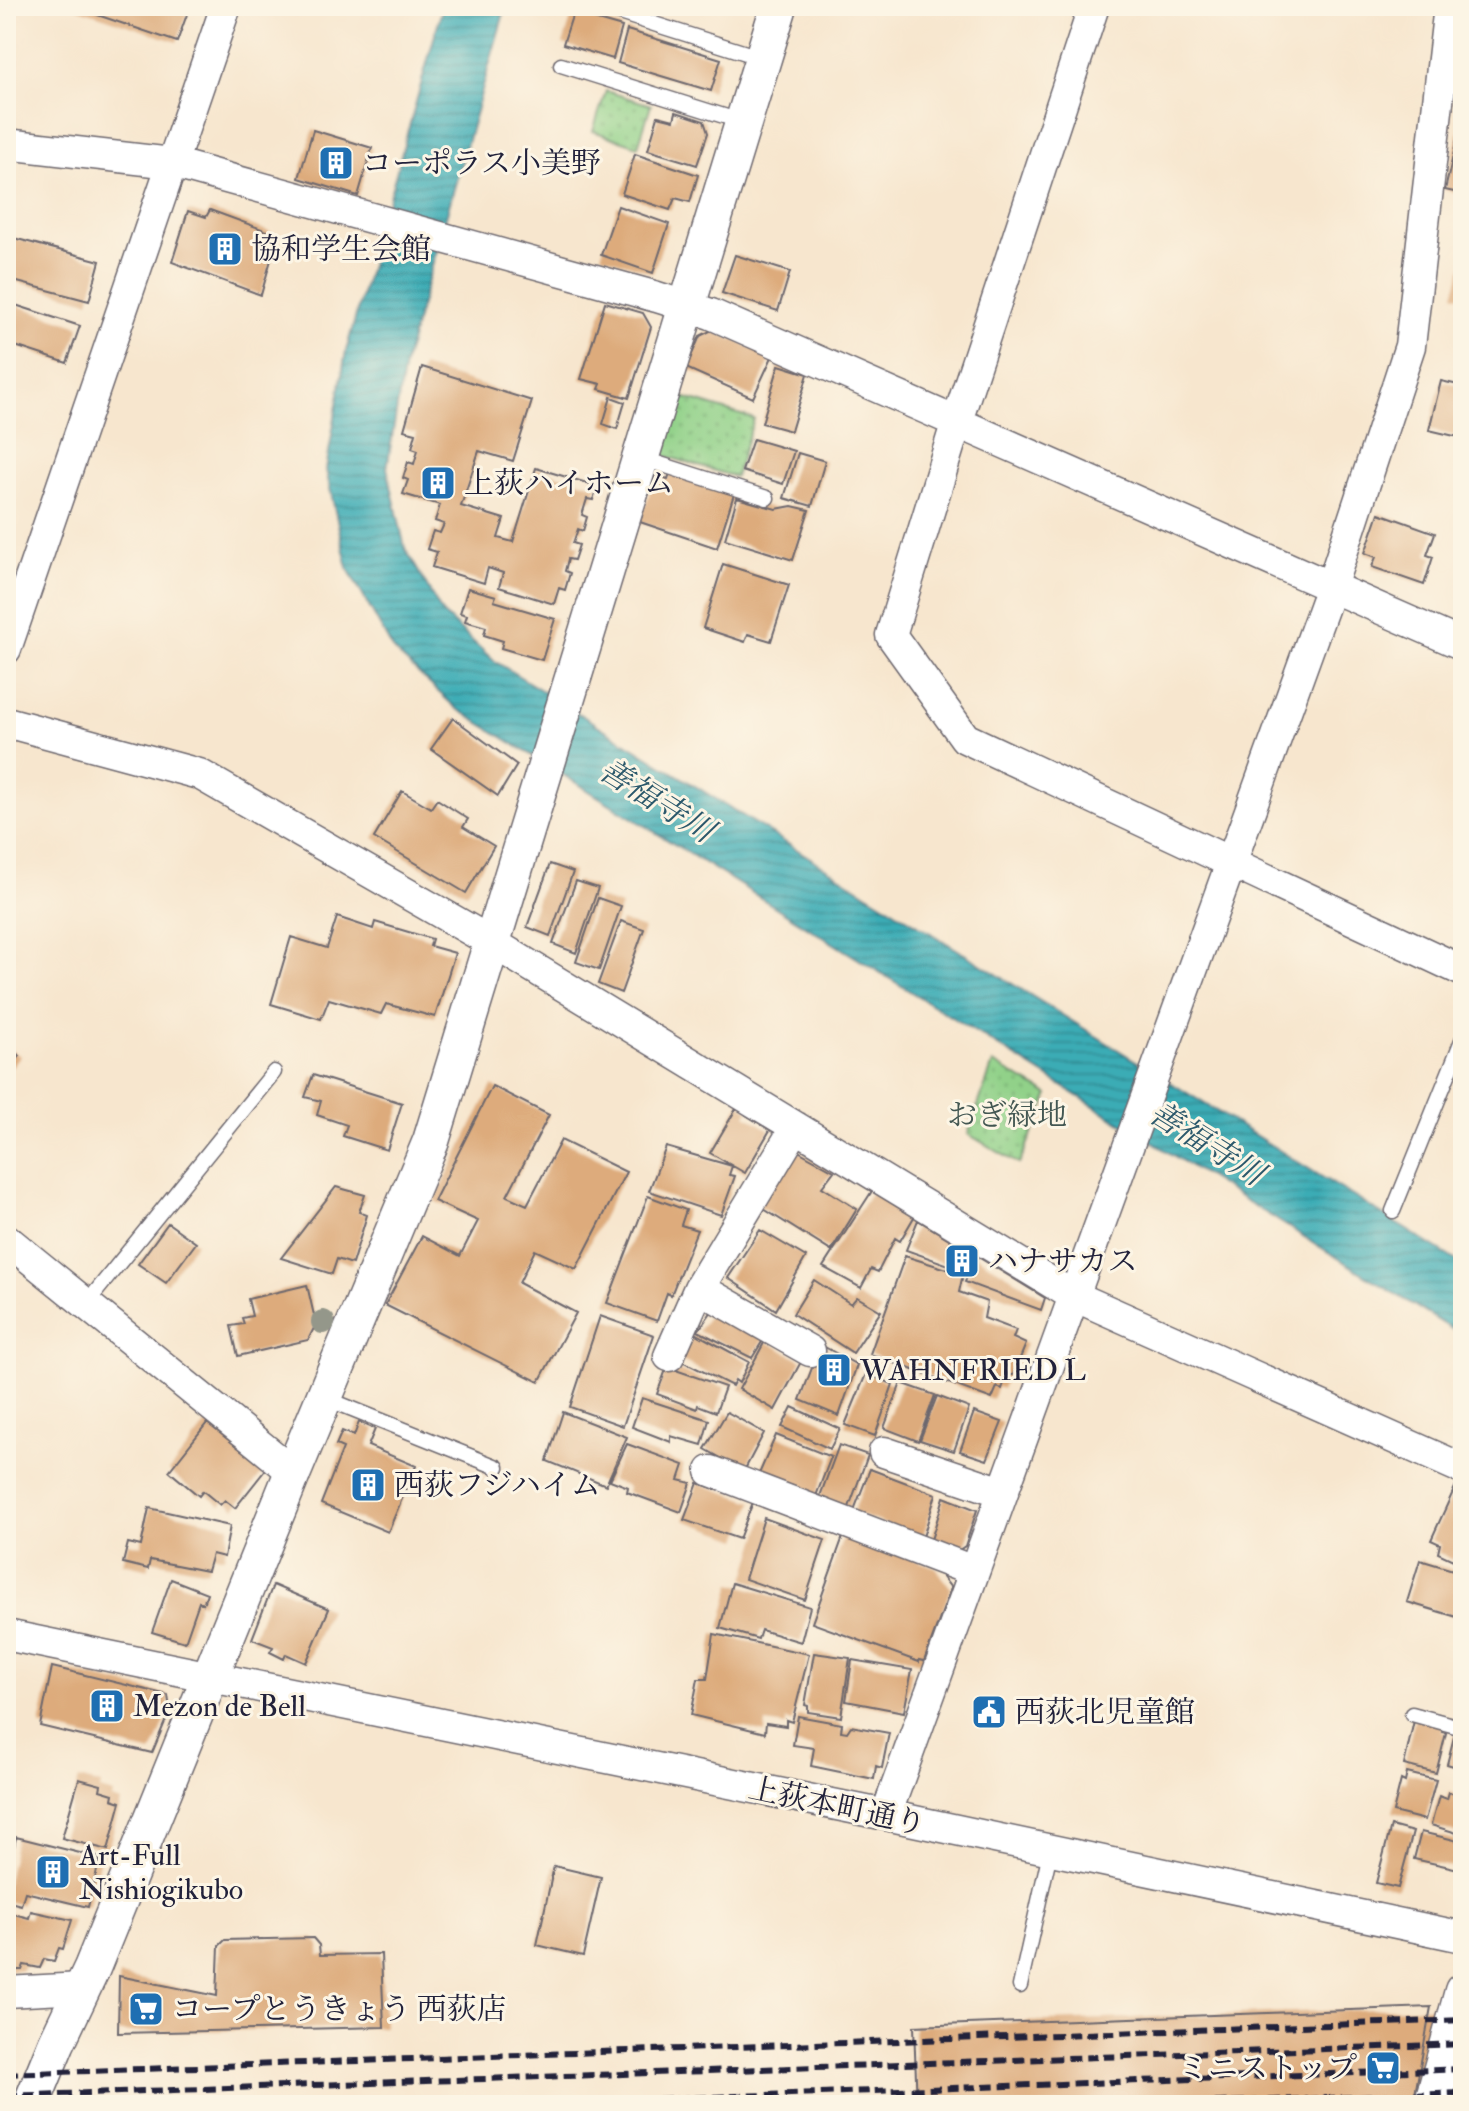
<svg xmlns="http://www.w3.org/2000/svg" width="1469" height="2111" font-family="'IM FELL Double Pica','Noto Serif JP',serif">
	<defs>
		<pattern id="grass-dots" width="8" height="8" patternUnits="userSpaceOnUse" patternTransform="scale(2)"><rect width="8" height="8" fill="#91d189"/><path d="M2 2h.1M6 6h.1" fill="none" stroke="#7db377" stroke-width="1.8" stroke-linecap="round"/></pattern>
		<pattern id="water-rules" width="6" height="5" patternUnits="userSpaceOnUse" patternTransform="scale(2)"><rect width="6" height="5" fill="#3bacb5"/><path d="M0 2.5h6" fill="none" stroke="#318c94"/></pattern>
	</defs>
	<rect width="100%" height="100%" fill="#fcf5e5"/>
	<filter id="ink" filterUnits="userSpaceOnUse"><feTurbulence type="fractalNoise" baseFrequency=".0125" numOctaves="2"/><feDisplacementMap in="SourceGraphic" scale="16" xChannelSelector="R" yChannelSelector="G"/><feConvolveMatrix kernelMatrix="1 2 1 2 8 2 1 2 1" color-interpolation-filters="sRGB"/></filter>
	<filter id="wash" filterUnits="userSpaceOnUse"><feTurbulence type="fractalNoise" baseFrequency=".006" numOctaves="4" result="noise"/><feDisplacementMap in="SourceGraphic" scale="32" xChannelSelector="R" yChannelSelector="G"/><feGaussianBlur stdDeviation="1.8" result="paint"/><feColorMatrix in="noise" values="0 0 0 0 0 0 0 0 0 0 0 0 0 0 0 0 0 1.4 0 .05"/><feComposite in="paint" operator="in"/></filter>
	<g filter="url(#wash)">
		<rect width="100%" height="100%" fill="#f7e6ce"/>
		<!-- grass -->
		<path fill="url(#grass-dots)" stroke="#5a7a62" stroke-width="2" d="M606,91L651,105L638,146L593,131Z
			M676,395L754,419L735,477L659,454Z
			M993,1063L1049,1095L1019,1164L968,1134Z"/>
		<!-- water -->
		<path fill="url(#water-rules)" stroke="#2e6778" stroke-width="2" d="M443,6H506L404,364L387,468L405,548L442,613L493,660L1463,1265V1336L456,708L394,651L348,569L326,470L346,351Z"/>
		<g id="blocks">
			<!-- building -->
			<path fill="#ddab7b" d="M71,6H190L177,42Z
				M573,13L622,27L613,59L563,44Z
				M627,30L721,59L711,91L618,63Z
				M676,112L704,121L708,133L697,165L648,150L658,116L674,120Z
				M1462,118L1463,119V194L1445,190Z
				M313,130L372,148L358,196L299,178Z
				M635,154L698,175L690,202L675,198L670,210L622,194Z
				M618,206L669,224L653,273L601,255Z
				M210,210L278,235L261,295L172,262L188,211L206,217Z
				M6,236L100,261L89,301L6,279Z
				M735,255L790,272L778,311L722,293Z
				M1463,264V297L1454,294Z
				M6,302L80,326L67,363L6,343Z
				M605,302L643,313L651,327L629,398L599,389L601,384L581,379Z
				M712,330L772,357L753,398L686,368L700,336Z
				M779,365L808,374L791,431L762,423Z
				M422,367L532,401L513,461L479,451L461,506L504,519L498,538L513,542L536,468L597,486L593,500L587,499L582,515L587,517L583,531L578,529L573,543L579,545L574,560L568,559L565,571L570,573L565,590L559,588L554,604L499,587L503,573L488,568L484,583L432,567L437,552L427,549L433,531L440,533L444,524L435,521L440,505L403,494L408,480L403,478L408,462L414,464L418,450L412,448L416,433L404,430Z
				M1441,381L1463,386V438L1429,430Z
				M611,397L625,402L617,429L603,424Z
				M753,439L794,451L783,484L742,471Z
				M798,453L825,461L812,506L784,498Z
				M670,473L734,494L717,548L640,522L655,475L668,479Z
				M737,498L776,509L792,506L809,510L793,560L725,539Z
				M1379,513L1435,533L1427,555L1433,557L1424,585L1372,567L1376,557L1365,553Z
				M723,564L789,585L771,641L748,634L745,642L703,628Z
				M468,588L496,596L494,601L555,619L542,660L501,648L503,641L484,635L486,627L465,621L467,615L460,613Z
				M453,718L517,765L498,796L431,749Z
				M402,791L431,808L437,799L468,819L463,827L494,846L466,893L374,838Z
				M550,864L573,872L550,936L527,927Z
				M576,881L598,888L576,953L553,944Z
				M598,898L621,906L599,970L576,962Z
				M337,917L373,929L375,922L432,939L430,946L455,953L435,1017L386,1004L381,1014L329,999L321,1019L271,1004L291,937L327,948Z
				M621,921L644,929L621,993L598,984Z
				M6,1046L20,1056L6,1074Z
				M313,1075L402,1103L387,1150L343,1136L347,1125L317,1115L321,1101L305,1097Z
				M492,1086L549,1115L507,1196L527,1205L561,1140L626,1172L576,1269L535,1250L519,1283L576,1313L539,1382L385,1305L422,1236L460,1256L478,1221L434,1201Z
				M739,1104L749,1110L746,1115L770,1130L745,1173L710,1153Z
				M666,1147L732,1166L729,1175L735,1176L721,1215L649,1191Z
				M791,1147L834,1171L822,1187L857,1209L831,1251L759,1206Z
				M336,1187L365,1195L359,1212L367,1215L352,1264L337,1259L332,1274L281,1258Z
				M872,1191L914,1217L900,1241L895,1238L878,1272L871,1269L861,1288L823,1267Z
				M648,1196L686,1210L681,1225L697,1230L671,1295L667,1293L657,1321L607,1303Z
				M918,1220L1045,1298L1041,1310L965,1282L969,1272L906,1250Z
				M168,1223L196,1243L166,1283L138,1264Z
				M760,1230L806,1257L776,1310L728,1278Z
				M905,1256L963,1274L959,1292L987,1302L984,1318L1016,1330L1013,1338L1026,1344L1013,1375H1007L1002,1389L997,1387L992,1399L870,1354Z
				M814,1280L851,1304L857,1297L881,1311L853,1353L793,1314Z
				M307,1285L316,1324L308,1340L238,1356L231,1326L244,1324L242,1318L252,1316L248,1299Z
				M712,1311L765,1337L752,1358L698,1331Z
				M600,1316L654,1335L623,1426L570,1407Z
				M695,1333L749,1362L739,1383L735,1380L732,1386L680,1360Z
				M765,1341L802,1360L775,1410L739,1389Z
				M823,1346L857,1365L839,1416L800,1400L815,1360Z
				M667,1367L725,1387L716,1412L698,1405L697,1409L657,1394Z
				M866,1374L893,1384L875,1436L845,1425Z
				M901,1383L935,1395L918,1441L884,1428Z
				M937,1396L969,1408L954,1451L920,1440Z
				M642,1398L709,1420L702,1445L671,1436V1442L632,1427Z
				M792,1407L840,1429L830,1449L782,1427Z
				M563,1412L627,1437L606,1485L547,1461Z
				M727,1412L764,1433L744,1471L705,1449Z
				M974,1412L1002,1422L987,1460L960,1451Z
				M359,1422L375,1429L368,1446L416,1466L388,1532L321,1504L343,1448L336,1445L342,1431L354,1436Z
				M207,1423L266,1469L235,1508L225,1500L220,1505L203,1491L199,1496L169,1471Z
				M776,1435L831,1457L816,1496L759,1474Z
				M627,1444L684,1465L679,1480L691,1483L681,1512L627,1492L628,1487L610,1480Z
				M839,1445L868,1455L848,1510L819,1499Z
				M870,1469L936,1494L923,1537L853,1513Z
				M698,1483L753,1502L739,1539L684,1520Z
				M1457,1483L1463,1486V1549L1459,1548L1453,1560L1438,1553L1440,1544L1431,1540Z
				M944,1497L977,1510L965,1546L959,1550L931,1540Z
				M149,1508L230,1526L224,1557L212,1554L207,1571L150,1560L148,1569L123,1563L128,1543L141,1546Z
				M764,1518L825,1540L805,1600L745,1579Z
				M844,1534L935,1567L951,1588L924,1661L919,1660V1662L812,1623Z
				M1420,1560L1463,1573V1619L1407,1602Z
				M171,1579L207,1593L203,1604L199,1602L185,1642L152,1632Z
				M732,1583L810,1607L801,1642L761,1630L758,1639L720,1628Z
				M273,1585L329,1609L306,1663L286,1654L284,1659L270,1652L273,1647L252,1639Z
				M714,1634L809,1654L792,1722L786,1720V1726L766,1723L765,1733L691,1715L698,1679H707Z
				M814,1653L850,1658L841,1717L808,1712V1706L805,1705Z
				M852,1660L912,1670L904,1712L846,1701Z
				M52,1667L168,1695L170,1710L152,1753L40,1726Z
				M798,1716L842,1724L841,1731L847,1732L851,1726L889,1733L882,1768L876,1766L874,1779L811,1766L814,1748L793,1745Z
				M1415,1716L1444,1723L1442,1732L1446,1733L1436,1773L1404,1765Z
				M1455,1733L1463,1735V1769L1447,1764Z
				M1407,1773L1436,1780L1425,1820L1393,1812L1401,1780L1405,1782Z
				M79,1779L101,1785L100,1790L113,1794L112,1799L121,1802L108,1850L62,1838Z
				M1449,1792L1463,1797V1835L1431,1825L1439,1796L1447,1799Z
				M1391,1826L1413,1832L1398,1888L1376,1883Z
				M1421,1832L1463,1842V1870L1414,1859Z
				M16,1837L100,1858L88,1907L25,1892L21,1905L6,1901V1887Z
				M554,1866L601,1877L583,1956L537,1945Z
				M31,1911L72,1920L63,1949L59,1948L54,1961L44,1959L40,1968L24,1965L22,1970H6V1912L29,1918Z
				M313,1938L319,1945L320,1955L381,1954L384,2027L118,2033L119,1976L217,1996L219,1946L225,1940Z
				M1431,2007L1413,2105H917L914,2026Z"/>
		</g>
	</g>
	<g filter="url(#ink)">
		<use href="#blocks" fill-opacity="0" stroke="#6d676e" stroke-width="2"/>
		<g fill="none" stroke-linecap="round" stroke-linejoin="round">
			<defs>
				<path id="service" d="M597,6L762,58
					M561,65L743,122
					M641,458L767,498
					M1393,1211L1463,1038
					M86,1304L274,1072
					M325,1398L497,1467
					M1412,1714L1463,1728
					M1020,1986L1050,1852"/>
				<path id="minor" d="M1094,6L957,421L891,635L965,738L1463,971
					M6,144L172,163L657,297L711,314L1463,645
					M6,649L226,6
					M6,722L199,774L493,943L1072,1295L1463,1469
					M6,1239L293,1472
					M699,1288L810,1351
					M669,1356L699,1288L796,1127
					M884,1452L1002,1492
					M711,1471L973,1571
					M6,1635L886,1815L1463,1937
					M886,1815L1331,587L1410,346L1449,6
					M6,1992L82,1988"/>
				<path id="tertiary" d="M31,2105L56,2044L92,1968L293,1472L431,1141L779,6
					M1432,2105L1463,1991"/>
			</defs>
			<!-- service casing -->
			<use href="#service" stroke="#6d676e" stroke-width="17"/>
			<!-- minor casing -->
			<use href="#minor" stroke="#6d676e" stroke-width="33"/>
			<!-- tertiary casing -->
			<use href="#tertiary" stroke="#6d676e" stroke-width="39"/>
			<!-- service -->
			<use href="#service" stroke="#fff" stroke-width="14"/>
			<!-- minor -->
			<use href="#minor" stroke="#fff" stroke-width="30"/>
			<!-- tertiary -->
			<use href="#tertiary" stroke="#fff" stroke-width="36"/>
			<!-- rail -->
			<path stroke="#22223b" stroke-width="6" stroke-dasharray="12 6" stroke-linecap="butt" d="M6,2074L1463,2020
				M6,2096L1463,2044
				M497,2105L1463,2069
				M1143,2105L1463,2093"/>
		</g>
		<!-- trees -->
		<circle fill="#94978a" cx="323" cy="1322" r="12"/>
	</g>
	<!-- icons -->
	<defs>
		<symbol id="building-square" viewBox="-11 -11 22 22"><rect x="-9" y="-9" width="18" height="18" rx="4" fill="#1f6fb2" stroke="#fcf5e5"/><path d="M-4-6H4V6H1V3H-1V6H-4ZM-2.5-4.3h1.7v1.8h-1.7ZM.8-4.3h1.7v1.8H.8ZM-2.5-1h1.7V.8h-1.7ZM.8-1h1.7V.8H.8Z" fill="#fff"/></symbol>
		<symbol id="civic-square" viewBox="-11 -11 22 22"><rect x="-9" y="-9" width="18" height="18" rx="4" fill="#1f6fb2" stroke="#fcf5e5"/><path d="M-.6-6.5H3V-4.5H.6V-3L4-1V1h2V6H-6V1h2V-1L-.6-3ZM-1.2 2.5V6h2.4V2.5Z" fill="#fff"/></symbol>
		<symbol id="supermarket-square" viewBox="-11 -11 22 22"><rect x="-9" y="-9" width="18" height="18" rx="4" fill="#1f6fb2" stroke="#fcf5e5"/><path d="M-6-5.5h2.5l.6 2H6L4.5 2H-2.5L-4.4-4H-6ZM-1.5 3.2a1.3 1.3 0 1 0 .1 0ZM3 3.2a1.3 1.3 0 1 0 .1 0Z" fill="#fff"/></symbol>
	</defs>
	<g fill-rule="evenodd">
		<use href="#building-square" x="316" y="143" width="40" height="40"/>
		<use href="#building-square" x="205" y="229" width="40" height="40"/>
		<use href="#building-square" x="418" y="463" width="40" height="40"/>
		<use href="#building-square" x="942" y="1241" width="40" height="40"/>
		<use href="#building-square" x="814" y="1350" width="40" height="40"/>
		<use href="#building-square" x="348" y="1465" width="40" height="40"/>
		<use href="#building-square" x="87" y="1686" width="40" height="40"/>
		<use href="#civic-square" x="969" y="1692" width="40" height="40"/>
		<use href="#building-square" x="33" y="1852" width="40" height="40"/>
		<use href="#supermarket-square" x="126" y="1989" width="40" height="40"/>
		<use href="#supermarket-square" x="1363" y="2048" width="40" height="40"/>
	</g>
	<g text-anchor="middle" stroke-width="6" stroke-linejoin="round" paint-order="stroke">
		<!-- poi labels -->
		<g font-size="30" fill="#22223b" stroke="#fcf5e5" text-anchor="start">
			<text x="362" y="173">コーポラス小美野</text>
			<text x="251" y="259">協和学生会館</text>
			<text x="464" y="493">上荻ハイホーム</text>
			<text x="988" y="1271">ハナサカス</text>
			<text x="860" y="1380">WAHNFRIED L</text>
			<text x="394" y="1495">西荻フジハイム</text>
			<text x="133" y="1716">Mezon de Bell</text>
			<text x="1015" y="1722">西荻北児童館</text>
			<text x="79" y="1865">Art-Full<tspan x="79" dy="34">Nishiogikubo</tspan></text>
			<text x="172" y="2019">コープとうきょう 西荻店</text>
			<text x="1357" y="2078" text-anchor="end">ミニストップ</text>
		</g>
		<!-- park labels -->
		<g font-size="30" fill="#435752" stroke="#fcf5e5">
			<text x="1007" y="1125">おぎ緑地</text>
		</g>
		<!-- street labels -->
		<g font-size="30" fill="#22223b" stroke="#fcf5e5">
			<text transform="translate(837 1806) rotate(12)" y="10">上荻本町通り</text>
		</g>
		<!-- water labels -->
		<g font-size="32" font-style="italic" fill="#2c596c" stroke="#fcf5e5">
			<text transform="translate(657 800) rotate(32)" y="11">善福寺川</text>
			<text transform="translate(1207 1143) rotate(32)" y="11">善福寺川</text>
		</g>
	</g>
	<!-- margin -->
	<rect width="1469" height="2111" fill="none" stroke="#fcf5e5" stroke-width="32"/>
</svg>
